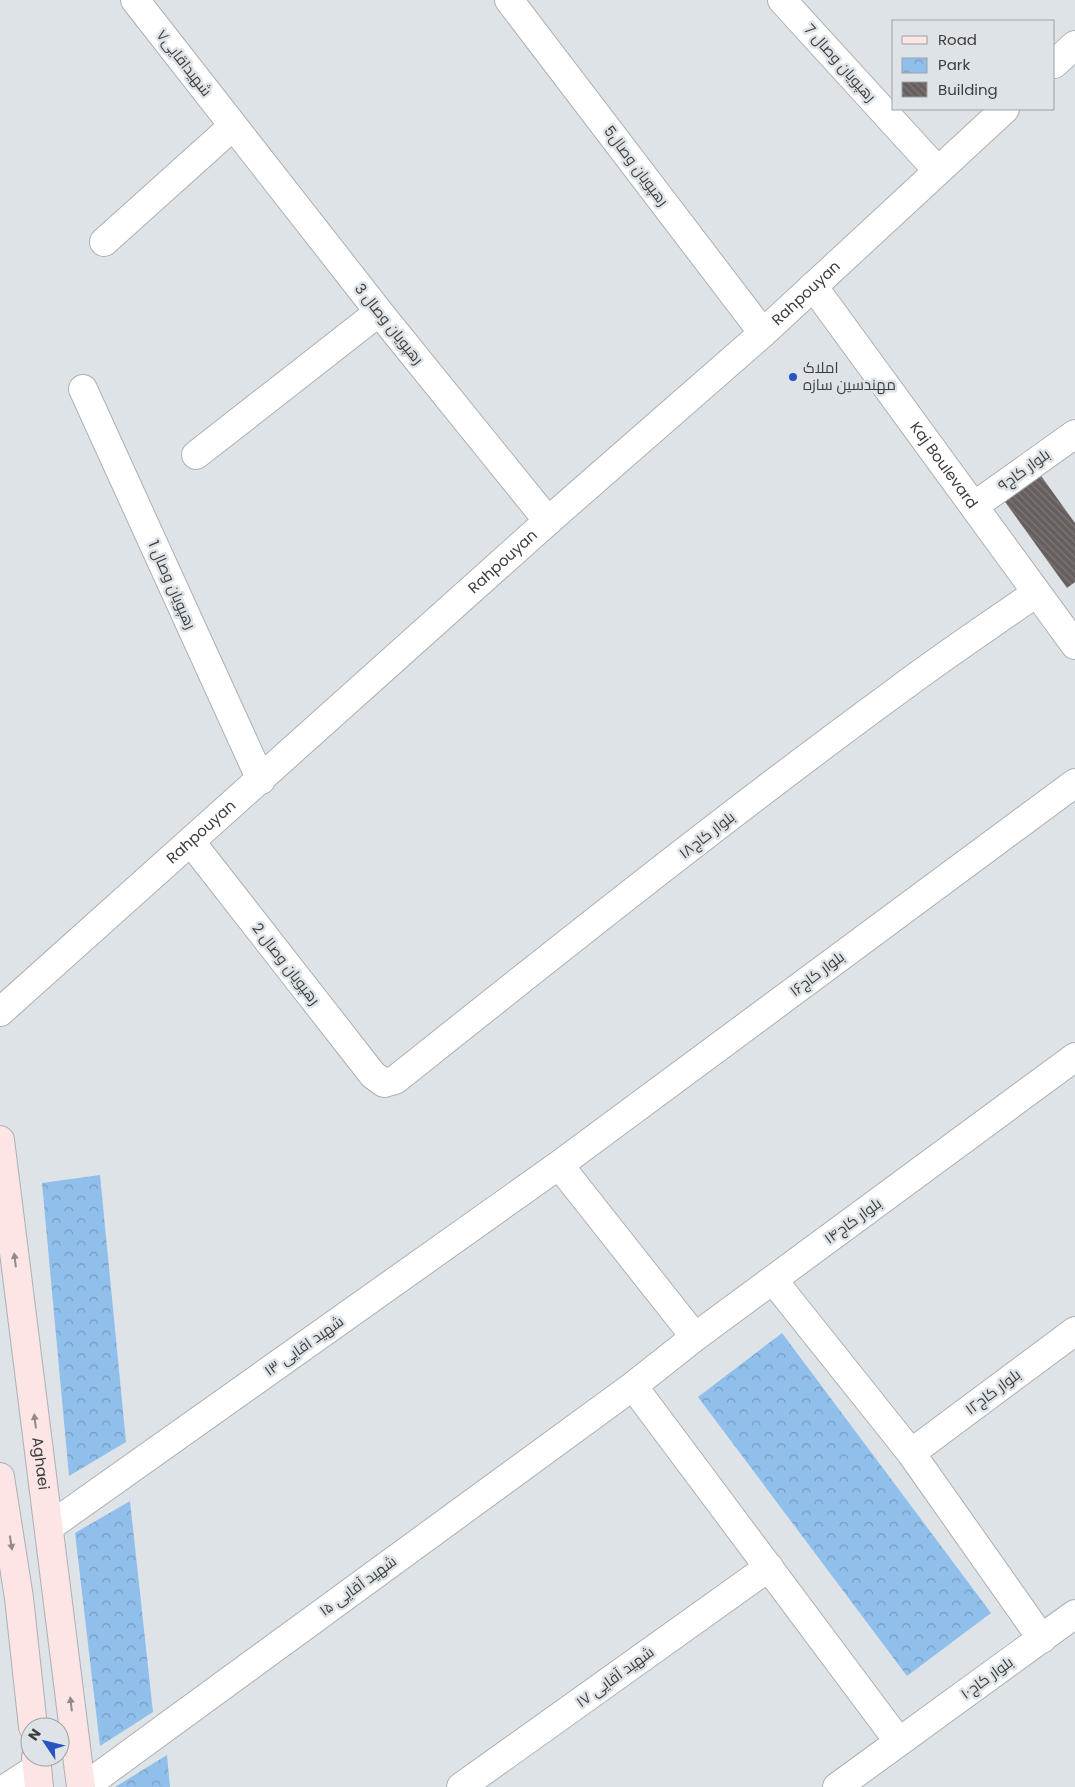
<svg xmlns="http://www.w3.org/2000/svg" width="1075" height="1787" font-family="Poppins,Cairo,sans-serif">
	<defs>
		<pattern id="park-crowns" width="20" height="18" patternUnits="userSpaceOnUse" patternTransform="scale(1.25)"><rect width="20" height="18" fill="#90bfeb"/><path d="M2 6a3 3 0 1 1 6 0M12 15a3 3 0 1 1 6 0" fill="none" stroke="#779cc0"/></pattern>
		<pattern id="building-back-hatch" width="6" height="6" patternUnits="userSpaceOnUse" patternTransform="scale(1.25)"><rect width="6" height="6" fill="#665f5e"/><path d="M-1 5l2 2M0 0l6 6M5-1l2 2" fill="none" stroke="#7e7878"/></pattern>
	</defs>
	<rect width="100%" height="100%" fill="#dee3e8"/>
	<!-- park -->
	<path fill="url(#park-crowns)" d="M100,1175L126,1442L69,1476L42,1183Z
		M782,1333L991,1613L907,1676L698,1397Z
		M130,1501L153,1712L100,1746L75,1533Z
		M167,1755L170,1787H115Z"/>
	<!-- building -->
	<path fill="url(#building-back-hatch)" d="M1039,473L1075,523V582L1067,588L1003,499Z"/>
	<g fill="none" stroke-linecap="round" stroke-linejoin="round">
		<defs>
			<path id="minor" d="M135,0L379,312L548,521
				M509,0L763,333
				M782,0L937,170
				M104,242L233,126
				M83,389L261,780
				M196,455L379,312
				M974,506L1075,434
				M191,842L373,1075L384,1083L395,1080C561,948 726,816 897,691C942,657 989,626 1036,593
				M559,1165L695,1337
				M773,1280L911,1453L1042,1639
				M633,1386L899,1742
				M911,1453L1075,1331
				M49,1527L559,1165L1075,783
				M8,1787L37,1768
				M84,1787L633,1386L695,1337L1075,1057
				M461,1787L769,1567
				M837,1787L1075,1614"/>
			<g id="tertiary">
				<path d="M1054,64L1075,45"/>
				<path id="s1" d="M813,286L1075,645"/>
				<path id="s2" d="M0,1012L548,521L763,333L1005,109"/>
			</g>
			<g id="secondary">
				<path id="s3" d="M0,1140L81,1787"/>
				<path d="M0,1477L19,1598L33,1727"/>
				<path d="M36,1757L39,1787"/>
			</g>
		</defs>
		<!-- minor casing -->
		<use href="#minor" stroke="#abb0b4" stroke-width="30"/>
		<!-- tertiary casing -->
		<use href="#tertiary" stroke="#abb0b4" stroke-width="30"/>
		<!-- secondary casing -->
		<use href="#secondary" stroke="#abb0b4" stroke-width="30"/>
		<!-- minor -->
		<use href="#minor" stroke="#fff" stroke-width="28"/>
		<!-- tertiary -->
		<use href="#tertiary" stroke="#fff" stroke-width="28"/>
		<!-- secondary -->
		<use href="#secondary" stroke="#fce5e4" stroke-width="28"/>
	</g>
	<!-- one-way arrows -->
	<defs><path id="oneway-solid" d="M-6-.8H1V-3.2L6.5 0L1 3.2V.8H-6Z" transform="scale(1.25)"/></defs>
	<g fill="#928989">
		<use href="#oneway-solid" transform="translate(15 1260) rotate(-97)"/>
		<use href="#oneway-solid" transform="translate(35 1421) rotate(-97)"/>
		<use href="#oneway-solid" transform="translate(11 1543) rotate(81)"/>
		<use href="#oneway-solid" transform="translate(71 1704) rotate(-97)"/>
	</g>
	<!-- markers -->
	<circle fill="#2a53c2" stroke="#dee3e8" stroke-width="2" cx="793" cy="377" r="5"/>
	<g text-anchor="middle" stroke-width="5" stroke-linejoin="round" paint-order="stroke">
		<!-- street labels -->
		<g font-size="15" fill="#3b3d3f" stroke="#dee3e8">
			<text transform="translate(184 63) rotate(52)" y="5">شهیداقایی۷</text>
			<text transform="translate(840 63) rotate(48)" y="5">7 رهپویان وصال</text>
			<text transform="translate(636 166) rotate(53)" y="5">رهپویان وصال5</text>
			<text dy="5" stroke="none"><textPath href="#s2" startOffset="1080">Rahpouyan</textPath></text>
			<text transform="translate(389 324) rotate(51)" y="5">3 رهپویان وصال</text>
			<text dy="5" stroke="none"><textPath href="#s1" startOffset="222">Kaj Boulevard</textPath></text>
			<text transform="translate(1024 470) rotate(-36)" y="5">بلوار کاج۹</text>
			<text dy="5" stroke="none"><textPath href="#s2" startOffset="675">Rahpouyan</textPath></text>
			<text transform="translate(172 585) rotate(66)" y="5">1 رهپویان وصال</text>
			<text dy="5" stroke="none"><textPath href="#s2" startOffset="270">Rahpouyan</textPath></text>
			<text transform="translate(707 835) rotate(-38)" y="5">بلوار کاج۱۸</text>
			<text transform="translate(286 964) rotate(52)" y="5">2 رهپویان وصال</text>
			<text transform="translate(817 974) rotate(-37)" y="5">بلوار کاج۱۶</text>
			<text transform="translate(853 1221) rotate(-36)" y="5">بلوار کاج۱۴</text>
			<text transform="translate(304 1346) rotate(-35)" y="5">شهید اقایی ۱۳</text>
			<text transform="translate(993 1392) rotate(-37)" y="5">بلوار کاج۱۲</text>
			<text dy="5" stroke="none"><textPath href="#s3" startOffset="326">Aghaei</textPath></text>
			<text transform="translate(358 1586) rotate(-36)" y="5">شهید آقایی ۱۵</text>
			<text transform="translate(615 1677) rotate(-36)" y="5">شهید آقایی ۱۷</text>
			<text transform="translate(987 1678) rotate(-36)" y="5">بلوار کاج۱۰</text>
		</g>
		<!-- poi labels -->
		<g font-size="15" fill="#3b3d3f" stroke="#dee3e8" text-anchor="start">
			<text x="803" y="373">املاک<tspan x="803" dy="17">مهندسین سازه</tspan></text>
		</g>
	</g>
	<!-- legend -->
	<rect x="892" y="20" width="162" height="90" fill="#dee3e8" stroke="#9da1a4"/>
	<rect x="902" y="36" width="25" height="8" fill="#fce5e4" stroke="#9da1a4"/>
	<text x="938" y="45" font-size="15" fill="#3b3d3f">Road</text>
	<rect x="902" y="58" width="25" height="15" fill="url(#park-crowns)" stroke="#9da1a4"/>
	<text x="938" y="70" font-size="15" fill="#3b3d3f">Park</text>
	<rect x="902" y="82" width="25" height="15" fill="url(#building-back-hatch)" stroke="#9da1a4"/>
	<text x="938" y="95" font-size="15" fill="#3b3d3f">Building</text>
	<!-- north arrow -->
	<g transform="translate(45 1742) rotate(305)"><circle r="24" fill="#dee3e8" stroke="#9da1a4"/>
	<path d="M0-4L9 19L0 12L-9 19Z" fill="#2a53c2"/>
	<text y="-8" font-size="14" font-weight="bold" text-anchor="middle" fill="#3b3d3f">N</text>
	</g>
</svg>
